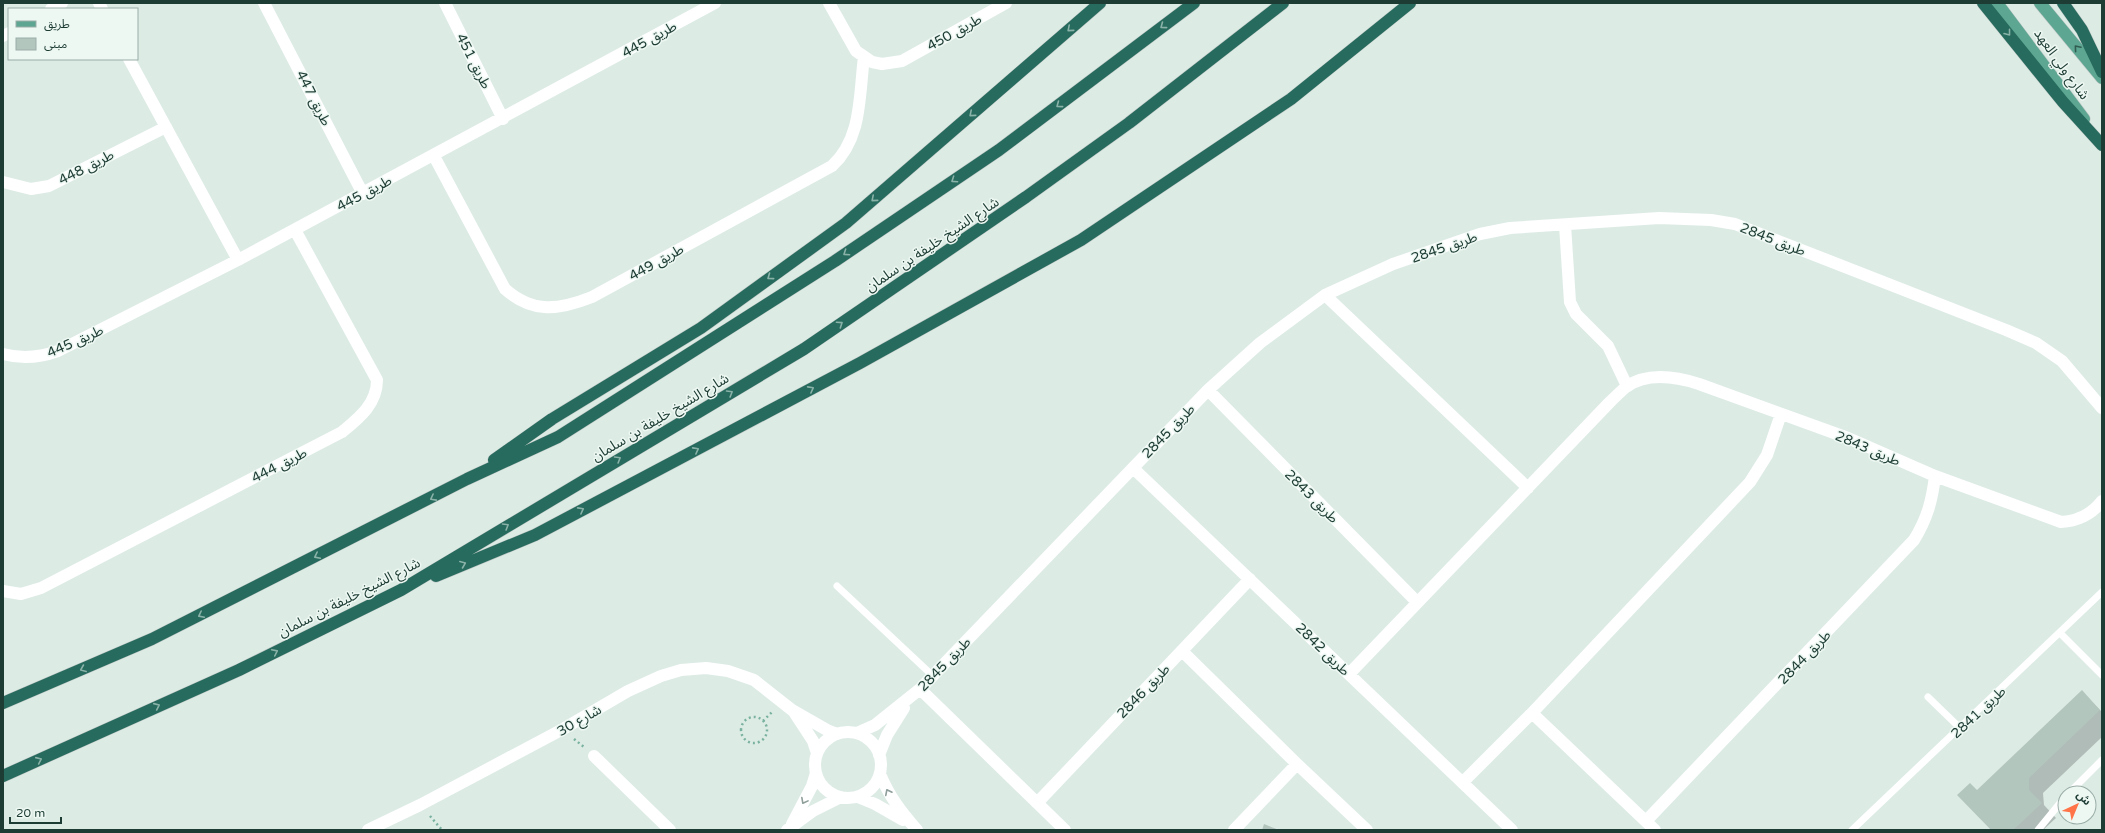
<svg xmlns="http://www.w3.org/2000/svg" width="2105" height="833" font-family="'Varela Round','Noto Sans Arabic',sans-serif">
	<rect width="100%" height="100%" fill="#ddebe5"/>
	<!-- shadow -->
	<path fill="#0003" d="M2082,692L2102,712V737L2043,793L2044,805L2056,818L2043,830H1992L1977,792Z"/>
	<!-- building -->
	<path fill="#b3c6be" d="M2082,690L2100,710L2029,778V790L2042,803L2013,830H1991L1957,795L1970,783L1977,790Z
		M1264,824L1279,830H1262Z"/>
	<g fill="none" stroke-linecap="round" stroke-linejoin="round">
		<defs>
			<path id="primary" d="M1997,3L2084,119
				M2040,3L2102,78"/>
			<path id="motorway" d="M1983,3L2063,102L2102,145
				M2063,3L2082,30L2102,72
				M494,460L552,419L701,328L846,223L1100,3
				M436,576L535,535L860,363L1081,240L1291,99L1410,3
				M3,703L152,639L467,479L558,437L835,261L999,150L1194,3
				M3,776L239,670L401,590L804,349L1026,197L1129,123L1283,3"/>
		</defs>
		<!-- primary casing -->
		<use href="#primary" stroke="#c0c8c6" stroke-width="13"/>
		<!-- motorway casing -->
		<use href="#motorway" stroke="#c0c8c6" stroke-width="13"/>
		<!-- path -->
		<path stroke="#7ab2a0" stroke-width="2.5" stroke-dasharray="2 3" stroke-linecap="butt" d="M741 730a13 13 0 1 1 26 0a13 13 0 1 1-26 0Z
			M763,721L773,711
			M574,739L584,747
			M430,816L442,830"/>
		<!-- service -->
		<path stroke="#fff" stroke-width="7" d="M837,586L933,676
			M2060,633L2102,675
			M1928,697L1960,728
			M2069,793L2102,760
			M1852,830L2102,592
			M2038,830L2065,797"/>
		<!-- minor -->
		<path stroke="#fff" stroke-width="12" d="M99,3L102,9
			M264,3L363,194
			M445,3L503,119
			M829,3L856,51L872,62L882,64L902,61L1006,3
			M51,9L62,3
			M3,36L9,33
			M129,59L238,260
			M434,156L505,289C533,314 559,310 592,297L832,166C862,139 859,96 864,57
			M3,182L31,189L49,186L166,127
			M1565,225L1570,302L1576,314L1608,346L1627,386
			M1325,295L1528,488
			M3,354C21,359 41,357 58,351L238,260L715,3
			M1208,390L1417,602
			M1133,468L1512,830
			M3,591L21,594L41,588L342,432C359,418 377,404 377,380L295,230
			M1182,651L1297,764L1367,830
			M1349,674L1608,404C1614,398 1620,392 1626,387C1647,372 1677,377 1699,384L1848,438L1935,476L2061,522C2078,521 2092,514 2102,501
			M920,689L1065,830
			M794,712L813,741L817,753
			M1532,713L1655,830
			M815 765a33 33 0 1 1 66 0a33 33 0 1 1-66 0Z
			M857,733L875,725L920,689L1208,390L1260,343L1325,295L1393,264L1480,234L1510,228L1659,218L1711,220L1735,224L2006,330L2036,343L2062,361L2102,408
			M879,755L887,735L904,708
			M594,756L670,830
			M880,774C889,796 901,812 917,830
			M1463,782L1532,713L1750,482L1767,455L1781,414
			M858,797L875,804L903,820
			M1037,803L1250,579
			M1646,821L1914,540C1927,519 1932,501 1935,476
			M792,824L812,786L816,773
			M368,830L420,805L563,729L628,691L661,676L681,670L706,668L728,671L754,680L792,710L827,730L837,734
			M787,830L813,811L841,797
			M1234,830L1297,764"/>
		<!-- primary -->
		<use href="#primary" stroke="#5da692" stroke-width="12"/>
		<!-- motorway -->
		<use href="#motorway" stroke="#266b5d" stroke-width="12"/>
	</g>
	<!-- one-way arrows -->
	<defs><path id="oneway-chevron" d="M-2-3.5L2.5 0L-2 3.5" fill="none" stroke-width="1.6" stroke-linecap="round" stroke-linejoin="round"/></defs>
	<g stroke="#8ab2a8">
		<use href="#oneway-chevron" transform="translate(1163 26) rotate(143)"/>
		<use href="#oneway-chevron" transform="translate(1070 29) rotate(139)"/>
		<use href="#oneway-chevron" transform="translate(2008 33) rotate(52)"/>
		<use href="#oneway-chevron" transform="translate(1059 105) rotate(143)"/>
		<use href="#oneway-chevron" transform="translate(972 114) rotate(139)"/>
		<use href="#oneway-chevron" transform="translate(954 180) rotate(146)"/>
		<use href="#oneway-chevron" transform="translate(874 199) rotate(139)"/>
		<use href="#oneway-chevron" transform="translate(846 253) rotate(146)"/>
		<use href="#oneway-chevron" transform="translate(770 277) rotate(144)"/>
		<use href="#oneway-chevron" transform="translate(840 324) rotate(-34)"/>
		<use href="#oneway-chevron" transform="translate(811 389) rotate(-28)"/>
		<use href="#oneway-chevron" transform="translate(730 393) rotate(-31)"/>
		<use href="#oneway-chevron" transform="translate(696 450) rotate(-28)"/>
		<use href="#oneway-chevron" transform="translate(618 459) rotate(-31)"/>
		<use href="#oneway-chevron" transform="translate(433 498) rotate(152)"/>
		<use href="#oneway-chevron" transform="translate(581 510) rotate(-28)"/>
		<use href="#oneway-chevron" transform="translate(506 526) rotate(-31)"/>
		<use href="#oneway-chevron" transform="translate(317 556) rotate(153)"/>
		<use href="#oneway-chevron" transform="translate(463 564) rotate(-22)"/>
		<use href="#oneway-chevron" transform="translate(201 615) rotate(153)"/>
		<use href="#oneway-chevron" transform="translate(275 652) rotate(-26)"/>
		<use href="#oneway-chevron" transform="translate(83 669) rotate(157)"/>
		<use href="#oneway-chevron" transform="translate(157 706) rotate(-24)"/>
		<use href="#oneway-chevron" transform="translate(39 760) rotate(-24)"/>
	</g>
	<use stroke="#305c50" href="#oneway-chevron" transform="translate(2077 48) rotate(-130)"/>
	<g stroke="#8e9e9a">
		<use href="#oneway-chevron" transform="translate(888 792) rotate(-117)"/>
		<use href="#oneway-chevron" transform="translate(804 801) rotate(118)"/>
	</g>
	<g text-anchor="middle" stroke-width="3" stroke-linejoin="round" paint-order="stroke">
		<!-- street labels -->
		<g font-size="14" fill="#1d3c34" stroke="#eef8f3">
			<text transform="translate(954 32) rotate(-29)" y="5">طريق 450</text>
			<text transform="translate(649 39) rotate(-29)" y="5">طريق 445</text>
			<text transform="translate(474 61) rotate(63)" y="5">طريق 451</text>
			<text transform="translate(2062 64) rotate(54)" y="5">شارع ولي العهد</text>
			<text transform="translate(314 98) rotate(63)" y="5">طريق 447</text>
			<text transform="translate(86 167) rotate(-27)" y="5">طريق 448</text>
			<text transform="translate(364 193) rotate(-28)" y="5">طريق 445</text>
			<text transform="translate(1773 239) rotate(21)" y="5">طريق 2845</text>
			<text transform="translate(932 244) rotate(-34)" y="5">شارع الشيخ خليفة بن سلمان</text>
			<text transform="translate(1444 247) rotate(-19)" y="5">طريق 2845</text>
			<text transform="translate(656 262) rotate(-29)" y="5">طريق 449</text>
			<text transform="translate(75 341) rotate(-24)" y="5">طريق 445</text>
			<text transform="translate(660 417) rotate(-31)" y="5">شارع الشيخ خليفة بن سلمان</text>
			<text transform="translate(1168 431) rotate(-46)" y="5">طريق 2845</text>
			<text transform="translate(1868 448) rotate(23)" y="5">طريق 2843</text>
			<text transform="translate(279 465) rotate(-27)" y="5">طريق 444</text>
			<text transform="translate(1312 496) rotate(45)" y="5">طريق 2843</text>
			<text transform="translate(349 597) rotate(-27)" y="5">شارع الشيخ خليفة بن سلمان</text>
			<text transform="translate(1323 649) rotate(44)" y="5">طريق 2842</text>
			<text transform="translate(1804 657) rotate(-46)" y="5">طريق 2844</text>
			<text transform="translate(944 664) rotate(-46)" y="5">طريق 2845</text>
			<text transform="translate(1143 691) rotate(-46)" y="5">طريق 2846</text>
			<text transform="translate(1978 712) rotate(-43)" y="5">طريق 2841</text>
			<text transform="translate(579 720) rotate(-30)" y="5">شارع 30</text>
		</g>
	</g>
	<!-- border -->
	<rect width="2105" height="833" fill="none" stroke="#1d3c34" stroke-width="8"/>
	<!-- legend -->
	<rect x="8" y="8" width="130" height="52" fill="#eef8f3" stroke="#9aada7"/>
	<rect x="16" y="21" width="20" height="6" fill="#5da692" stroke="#9aada7"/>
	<text x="44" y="28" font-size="12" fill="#1d3c34">طريق</text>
	<rect x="16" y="38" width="20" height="12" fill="#b3c6be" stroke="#9aada7"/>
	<text x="44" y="48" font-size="12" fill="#1d3c34">مبنى</text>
	<!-- north arrow -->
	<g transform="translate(2077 805) rotate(44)"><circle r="19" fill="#eef8f3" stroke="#9aada7"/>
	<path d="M0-3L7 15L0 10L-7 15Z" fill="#ff7448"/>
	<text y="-6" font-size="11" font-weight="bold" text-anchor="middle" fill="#1d3c34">ش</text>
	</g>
	<!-- scale -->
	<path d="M10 817v6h51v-6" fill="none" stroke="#1d3c34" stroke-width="2"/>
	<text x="16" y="817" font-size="12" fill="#1d3c34" stroke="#eef8f3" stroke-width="3" paint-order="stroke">20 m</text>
</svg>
